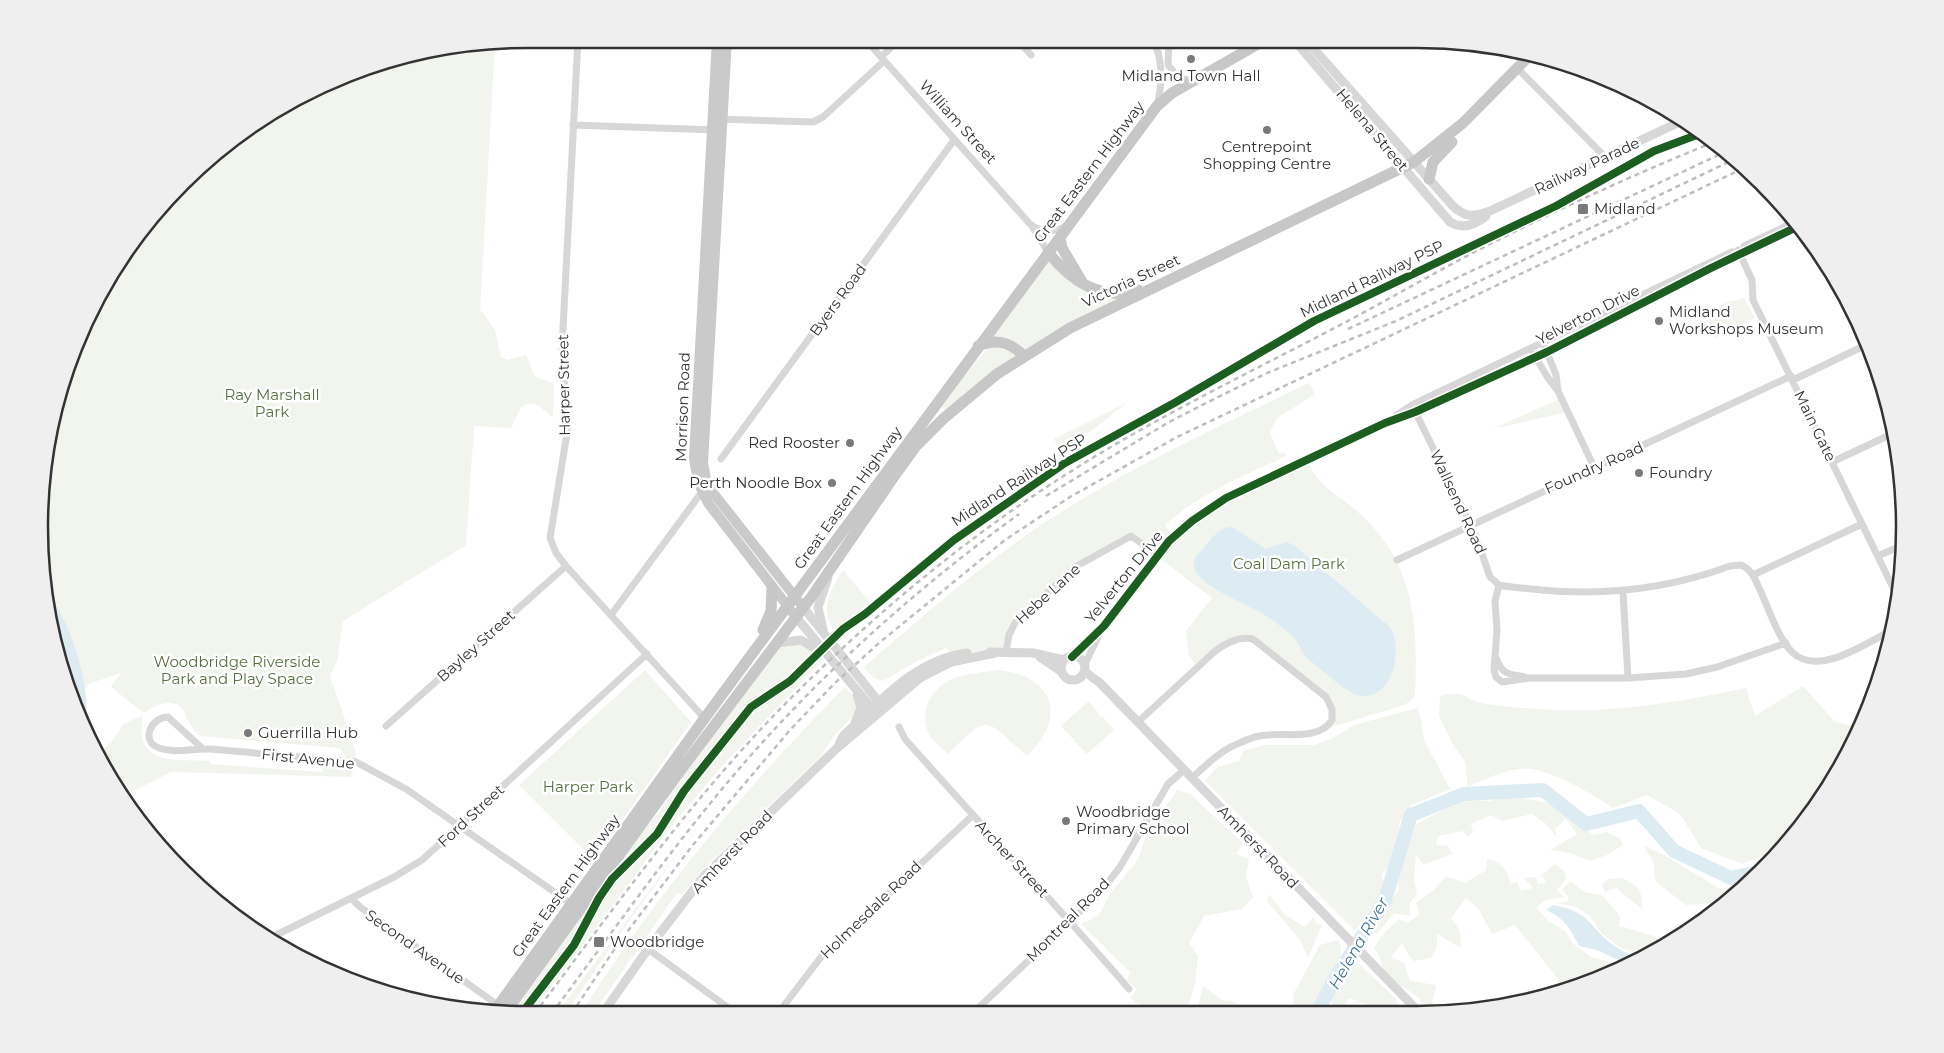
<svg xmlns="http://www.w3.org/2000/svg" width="1944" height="1053" font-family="Montserrat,sans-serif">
	<rect width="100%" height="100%" fill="#fff"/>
	<!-- green -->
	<path fill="#f1f5ed" d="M495,42L480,312L482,311L495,330L501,357L507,360L526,355L535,377L554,383L553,418L538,405L531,403L521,407L511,428L474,426L466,545L343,621L337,661L330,676L355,749L356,762L345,760L344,753L339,748L200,736C198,734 187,721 186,718C184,714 186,715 184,711C175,697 154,704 145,713L141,711L111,687L121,673L88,684L86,689L63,617L44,584L40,559V494L55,401L76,340L121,256L160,205L229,140L283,104L369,65L432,48Z
		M1049,255L1067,276L1126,296L1022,351L992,340L999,324Z
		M1744,298L1755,318L1716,338L1705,315L1727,302Z
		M998,344L1016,355L945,410L940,405L987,349Z
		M1309,383L1315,394L1277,418L1270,433L1279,454L1284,452L1286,456C1244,476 1200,493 1165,525L1173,537L1211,507L1307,460C1318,487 1338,494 1359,513C1415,563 1418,625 1415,694L1413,699L1404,705L1325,729L1329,725L1331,704L1253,639L1237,640L1197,668L1189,655L1186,631L1212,598L1134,538L1075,567L1015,623L1006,652H978L952,656L946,648L917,661L883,681L874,678L864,667C918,620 973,572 1032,531C1119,472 1215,428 1309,383Z
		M1562,398L1568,412L1492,429Z
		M1128,402L1062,454L1054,439Z
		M843,570L876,609L841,641C819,615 826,596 843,570Z
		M799,641L815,651L796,672L763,693L744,710L684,787L659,828L610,878L571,944L518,1013H510L634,842L659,812L679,779L780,647L785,644Z
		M817,655L821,662L730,757L674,823L532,1013H525L578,944L607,890L621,872L660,833L686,791L740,725L767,697L803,673Z
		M645,670L691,722L594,860L519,785Z
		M998,670C1054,676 1068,717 1027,756C984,718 990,712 948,754C943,749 936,744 931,738C917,717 929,689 952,679C965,673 983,673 998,670Z
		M1803,686L1835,722L1859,727L1840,770L1785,847L1742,864L1701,848L1680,814L1647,795L1613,808C1590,793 1559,774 1531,769C1514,766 1484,779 1468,787L1465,762L1452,743L1439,716L1440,696C1467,689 1463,700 1486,704C1508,707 1532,709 1554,710C1618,713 1684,701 1746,688L1755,716Z
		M845,687L857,700L858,709L855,714L833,737L820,757L702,870L682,895L677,893L593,1013H581C655,895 747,786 845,687Z
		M1089,701L1100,715L1098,719L1102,716L1114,730L1087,754L1074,741L1076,737L1073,739L1061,726Z
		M1417,708L1421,719L1424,740L1450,789L1412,805L1400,821L1397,847L1393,863L1382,874L1385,890L1355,931L1205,781L1216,768L1239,761L1244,751L1264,745H1314L1333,738L1354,725Z
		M143,715C133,767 173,759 210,761V764L322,772L323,765L345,767L353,772L351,777L171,772L121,797L97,753L112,742L123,724Z
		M1177,790L1190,794L1243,843L1236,854L1249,859L1246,876L1253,898L1241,909L1204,916L1189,943L1198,956L1195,983L1187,1011H1141V1007L1130,998L1137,989L1127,980L1130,972L1081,924L1099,915L1110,894L1138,860L1146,836Z
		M1505,795L1549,803L1570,816L1593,835L1607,832L1620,839L1623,845L1607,855L1590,861L1570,853L1550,850L1577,834L1566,819L1555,829L1557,837L1545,823L1532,814L1502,821L1491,815L1471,824L1473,832L1468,837L1463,831L1438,836L1436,845L1448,846L1453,854L1423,865L1416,854L1414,878L1417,894L1410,903V916L1394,913L1377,934L1373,932L1398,890L1399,875L1416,824L1448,808L1470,800L1490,801Z
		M704,818L627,924L566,1013H557Z
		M1643,845L1668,857L1720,889L1746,882L1723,902L1686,905L1656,882L1653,861Z
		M1487,859C1502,862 1507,870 1511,884L1517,882L1521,891L1533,888L1524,878L1536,877L1538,884L1546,883L1542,875L1555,864L1564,871L1566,879L1557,890L1565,897L1546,900L1536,907L1547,920L1565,931L1571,942L1591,957L1610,962L1618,967L1595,978L1585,977L1579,986L1556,993L1558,979L1515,925L1492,934L1478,908L1466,898L1451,918L1460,931L1461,948L1437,934V947L1431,958L1413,961L1402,944L1391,957L1404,963L1410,981L1436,985L1432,1002L1437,1010H1428C1419,991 1394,987 1384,970C1380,962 1381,956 1374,948L1383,934L1399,919L1408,923L1419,914L1416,903L1434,890L1446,876L1465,883L1486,870Z
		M1621,878C1638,885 1643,890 1642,909L1616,888L1605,892L1602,885L1608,879Z
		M1570,881L1584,892L1602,895L1620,916L1619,926L1671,941L1641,956L1618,946L1601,933L1590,916L1576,907L1557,903L1568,901V896L1562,890Z
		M1269,894L1285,915L1305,927L1314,917L1316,923L1322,925L1308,958L1300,940L1267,901Z
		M1338,940C1350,958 1323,992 1313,1011H1292L1294,993L1320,945Z
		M1359,964L1396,999L1399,1010H1370L1369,1006L1349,998L1342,1011H1328L1332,1005V991L1343,981L1347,966Z
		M1203,986L1222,1000L1233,1001L1247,1011H1197Z"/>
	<!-- water -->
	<path fill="#ddebf3" d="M1229,527L1234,528L1266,549L1286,542L1294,545L1390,627C1403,648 1394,699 1361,696C1347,694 1319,667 1307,658C1302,653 1301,648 1297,642C1291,632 1277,624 1268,617C1253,606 1195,586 1194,565C1193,558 1198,554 1203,549C1210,540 1217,530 1229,527Z
		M44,584C49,596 58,606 63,618C77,647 93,698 84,729C60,684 52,634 44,584Z
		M1553,905C1593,912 1587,927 1616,947C1622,952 1631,954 1638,957L1625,963L1597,950L1579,946C1571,929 1563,917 1546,910Z"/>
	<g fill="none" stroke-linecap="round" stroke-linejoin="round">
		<!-- river -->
		<path stroke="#ddebf3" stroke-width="14" d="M1318,1011L1334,980L1385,900L1411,815L1464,794L1543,790L1586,824L1639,811L1674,851L1731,878L1757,872"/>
		<!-- minor -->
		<path stroke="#d7d7d7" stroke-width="7" d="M578,39L562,348L568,427L550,538L556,553L566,566L706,720
			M865,39L1030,224C1041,233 1053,233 1066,226
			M1017,39L1031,55
			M1152,39C1164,57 1162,86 1157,106
			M1169,39L1168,65L1179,78L1193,81
			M881,57L900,39
			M1517,68L1605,157
			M718,119L813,122L823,117L884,61
			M573,125L715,130
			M1033,228L1048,252
			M1744,246L1797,221
			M1738,250L1752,280L1753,300L1899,600
			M1543,342L1556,375L1558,391
			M1533,353L1548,378L1558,391L1594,467
			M1793,380L1868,344
			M1412,405L1476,536L1490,577L1499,585C1512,588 1527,588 1541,590C1607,596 1668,589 1730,566L1741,565C1753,570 1756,582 1761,592C1769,610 1779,640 1793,653C1819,677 1868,642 1892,630
			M1394,417L1412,405L1732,252
			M721,459L954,140
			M1832,462L1894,433
			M1878,556L1903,545
			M1397,560L1791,376
			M1753,575L1862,524
			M1499,585L1495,601L1497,630L1494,670L1496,677L1502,682L1530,678H1628L1686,674L1717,667L1786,643
			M1623,592L1628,678
			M611,615L704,489
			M1006,652L1009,635L1015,623L1075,567L1131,536L1158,555
			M1072,657L1104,626L1169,541L1192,521L1226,498L1385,423L1415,412L1547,352L1711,268L1801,225
			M1496,658C1502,675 1509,674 1525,677
			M1084,666L1099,635
			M1138,722L1213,653C1224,644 1239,636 1253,639L1326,697L1332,709V720C1320,740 1289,733 1268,735C1259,735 1250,738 1242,742C1222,749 1207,764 1192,778
			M386,726L566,566
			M899,727L905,739C979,823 1056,904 1129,989
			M202,748L168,717C151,717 140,741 159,748C176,754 192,748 210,749L356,762L406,789L573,905
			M186,873C199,874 204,885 210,895
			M351,898L360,907L502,1008
			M268,939L394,877L422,860L647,654
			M648,949L734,1012
			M779,1012L821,957L972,816
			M974,1012L1099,894L1120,867L1168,784L1184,770"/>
		<!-- tertiary -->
		<path stroke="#d7d7d7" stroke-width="9" d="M1294,40L1450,222C1463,230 1475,225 1486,216
			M1306,40L1452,205C1465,218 1473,217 1490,211L1684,120
			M803,607L882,706
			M796,617L875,712
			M823,630L818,607L828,578
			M777,643L801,640L819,651
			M990,652L1033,653L1064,660
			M1061 668a12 12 0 1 1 24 0a12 12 0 1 1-24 0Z
			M1040,657L1062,672
			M1084,671L1100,683L1417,1010
			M855,723L861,708L857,695
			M838,747L843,736C880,702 914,660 967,653
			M603,1013L648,949L704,876L836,749L920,678L951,662L995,653"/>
		<!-- primary -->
		<path stroke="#cacaca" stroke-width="10" d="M717,39L694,457C696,475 699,488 708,503L796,617
			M727,39L703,463L706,479L714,494L803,607"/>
		<!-- trunk -->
		<path stroke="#c7c7c7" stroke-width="11" d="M1429,179L1433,162L1452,142
			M1060,238L1062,248L1081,280
			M1048,252C1070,280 1101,302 1138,290
			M978,346C996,338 1010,342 1024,356
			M763,630L771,611L772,588
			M493,1013L704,719L1157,106L1172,93L1265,40
			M505,1013L677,775L812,596L893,478L916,446L943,419L997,374L1070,328L1414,162L1463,123L1532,53"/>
		<!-- rail -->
		<path stroke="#bebebe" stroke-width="2.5" stroke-dasharray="5 4" stroke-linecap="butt" d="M1348,329L1727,151
			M1046,496L1169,422L1214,399L1267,373L1396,321L1737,158
			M535,1013C618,903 697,791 795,694C876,613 965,539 1062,477C1152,419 1249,373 1344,323C1395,296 1444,267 1496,241C1567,205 1640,172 1714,142
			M552,1013C615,929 676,841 745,762C826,669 920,586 1019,514
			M572,1013L618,944L692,846L790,730L834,684L879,643L1005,540L1070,497L1177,437L1746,167"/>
		<defs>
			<path id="cycleway" d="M1072,657L1104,626L1169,541L1192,521L1226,498L1385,423L1415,412L1547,352L1711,268L1801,225
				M522,1013L574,945L599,898L612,879L657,834L684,791L751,707L790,681L843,629L865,614L954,540L1065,463L1176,402L1314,321L1556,206L1654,151L1702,133"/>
		</defs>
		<!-- cycleway casing -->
		<use href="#cycleway" stroke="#fff" stroke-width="11"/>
		<!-- cycleway -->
		<use href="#cycleway" stroke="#1b5e20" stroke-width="8"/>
	</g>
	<!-- markers -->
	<g fill="#7a7a7a" stroke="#fff" stroke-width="2">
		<circle cx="1191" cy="59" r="5"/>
		<circle cx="1267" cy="130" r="5"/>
		<rect x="1577" y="203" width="12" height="12" rx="2.5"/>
		<circle cx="1659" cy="321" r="5"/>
		<circle cx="850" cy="443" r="5"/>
		<circle cx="1639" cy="473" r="5"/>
		<circle cx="832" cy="483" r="5"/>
		<circle cx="248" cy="733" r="5"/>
		<circle cx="1066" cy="821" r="5"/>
		<rect x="593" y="936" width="12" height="12" rx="2.5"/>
	</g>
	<g text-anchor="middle" stroke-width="5" stroke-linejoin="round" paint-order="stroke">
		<!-- poi labels -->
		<g font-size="15" fill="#333" stroke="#fff" text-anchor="start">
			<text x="1191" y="81" text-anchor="middle">Midland Town Hall</text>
			<text x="1267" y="152" text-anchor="middle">Centrepoint<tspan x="1267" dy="17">Shopping Centre</tspan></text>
			<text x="1594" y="214">Midland</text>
			<text x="1669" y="317">Midland<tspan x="1669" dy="17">Workshops Museum</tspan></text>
			<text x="840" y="448" text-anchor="end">Red Rooster</text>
			<text x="1649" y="478">Foundry</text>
			<text x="822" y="488" text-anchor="end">Perth Noodle Box</text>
			<text x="258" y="738">Guerrilla Hub</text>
			<text x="1076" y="817">Woodbridge<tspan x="1076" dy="17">Primary School</tspan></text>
			<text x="610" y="947">Woodbridge</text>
		</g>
		<!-- street labels -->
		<g font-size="15" fill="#333" stroke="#fff">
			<text transform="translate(958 122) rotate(48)" y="5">William Street</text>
			<text transform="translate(1372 130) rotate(50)" y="5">Helena Street</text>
			<text transform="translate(1587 166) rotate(-25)" y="5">Railway Parade</text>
			<text transform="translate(1089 172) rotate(-53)" y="5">Great Eastern Highway</text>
			<text transform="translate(1372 279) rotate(-26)" y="5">Midland Railway PSP</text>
			<text transform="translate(1131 281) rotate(-25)" y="5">Victoria Street</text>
			<text transform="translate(838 300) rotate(-54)" y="5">Byers Road</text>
			<text transform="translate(1588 315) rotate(-27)" y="5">Yelverton Drive</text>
			<text transform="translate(564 385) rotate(-91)" y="5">Harper Street</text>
			<text transform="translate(683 407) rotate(-88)" y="5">Morrison Road</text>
			<text transform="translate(1815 426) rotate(64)" y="5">Main Gate</text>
			<text transform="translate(1594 468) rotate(-24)" y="5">Foundry Road</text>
			<text transform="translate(1019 480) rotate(-33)" y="5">Midland Railway PSP</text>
			<text transform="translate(848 498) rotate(-54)" y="5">Great Eastern Highway</text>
			<text transform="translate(1458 502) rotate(65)" y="5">Wallsend Road</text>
			<text transform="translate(1124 577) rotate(-51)" y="5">Yelverton Drive</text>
			<text transform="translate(1048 594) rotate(-42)" y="5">Hebe Lane</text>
			<text transform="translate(476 646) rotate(-42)" y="5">Bayley Street</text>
			<text transform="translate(308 759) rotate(6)" y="5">First Avenue</text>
			<text transform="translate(471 816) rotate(-43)" y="5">Ford Street</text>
			<text transform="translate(1258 847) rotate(46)" y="5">Amherst Road</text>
			<text transform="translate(732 852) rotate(-46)" y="5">Amherst Road</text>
			<text transform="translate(1012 859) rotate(47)" y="5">Archer Street</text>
			<text transform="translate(566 886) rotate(-54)" y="5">Great Eastern Highway</text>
			<text transform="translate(871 910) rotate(-44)" y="5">Holmesdale Road</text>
			<text transform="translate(1068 920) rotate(-45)" y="5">Montreal Road</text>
			<text transform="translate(415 947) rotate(35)" y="5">Second Avenue</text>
		</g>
		<!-- park labels -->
		<g font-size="15" fill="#56703f" stroke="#fff">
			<text x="272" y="400">Ray Marshall<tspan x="272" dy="17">Park</tspan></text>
			<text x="1289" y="569">Coal Dam Park</text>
			<text x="237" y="667">Woodbridge Riverside<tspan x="237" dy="17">Park and Play Space</tspan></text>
			<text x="588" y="792">Harper Park</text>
		</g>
		<!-- water labels -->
		<g font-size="16" font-style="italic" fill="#3f7597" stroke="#fff">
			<text transform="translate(1358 943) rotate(-60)" y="6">Helena River</text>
		</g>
	</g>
	<!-- crop -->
	<path d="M0 0H1944V1053H0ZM527 48H1417A479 479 0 0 1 1896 527V527A479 479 0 0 1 1417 1006H527A479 479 0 0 1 48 527V527A479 479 0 0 1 527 48Z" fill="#efefef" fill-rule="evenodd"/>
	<path fill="none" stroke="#333" stroke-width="2.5" d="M527 48H1417A479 479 0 0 1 1896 527V527A479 479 0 0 1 1417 1006H527A479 479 0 0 1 48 527V527A479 479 0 0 1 527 48Z"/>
</svg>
